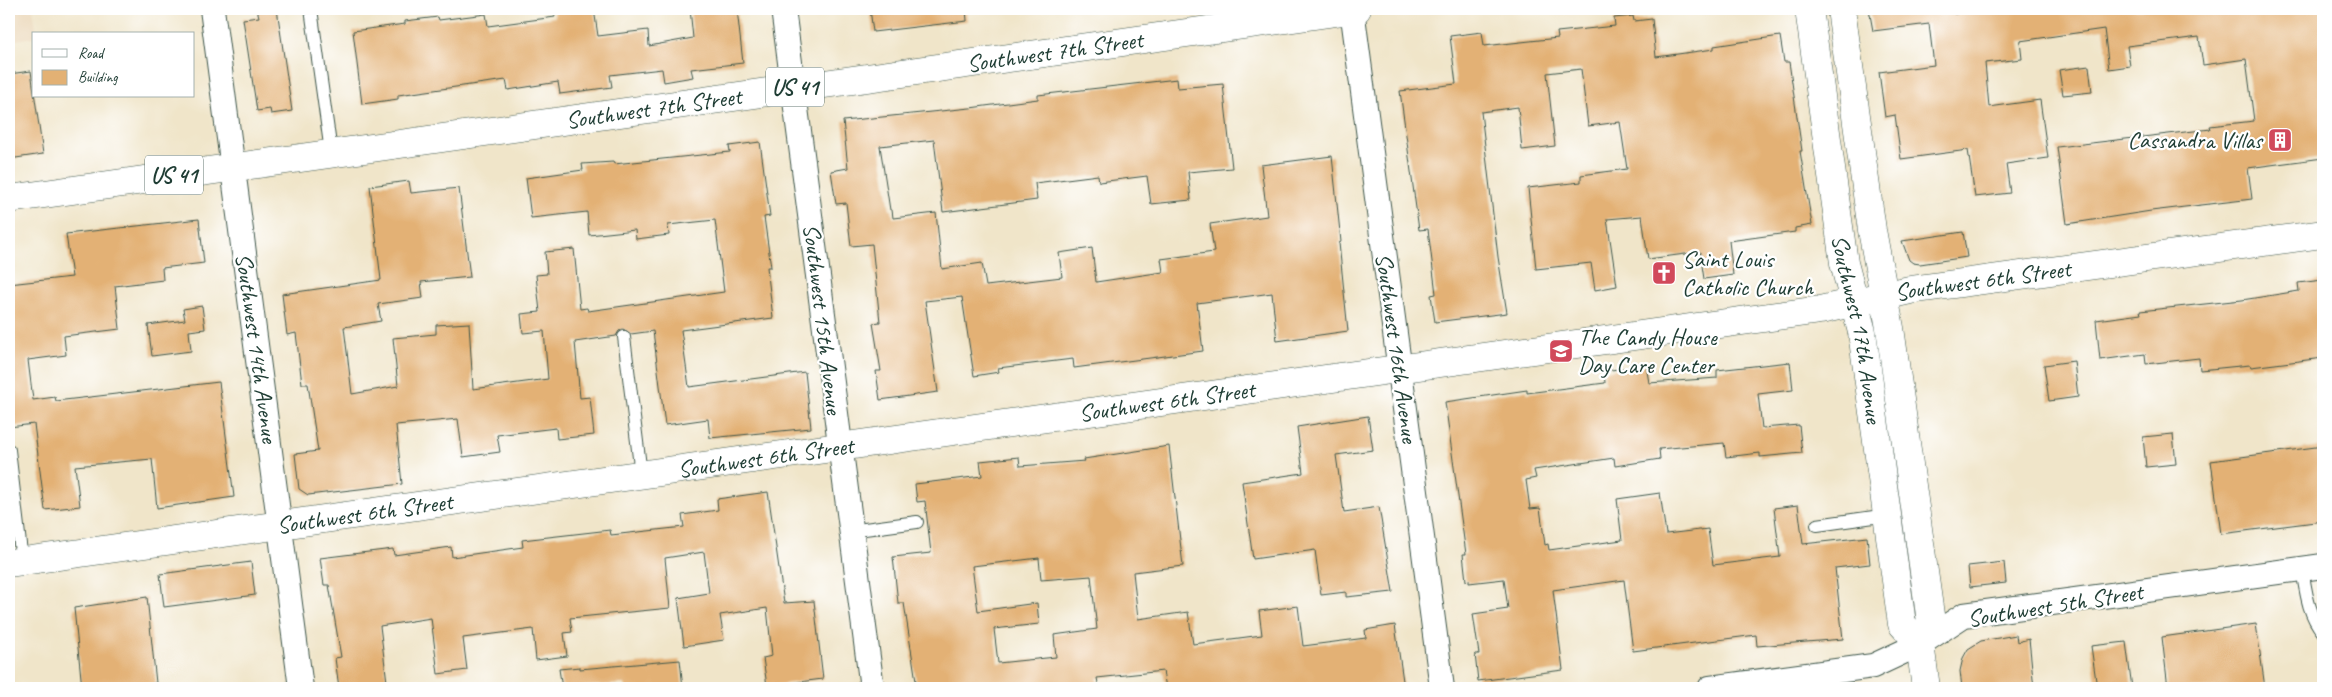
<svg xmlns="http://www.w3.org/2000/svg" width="2332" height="697" font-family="Caveat,sans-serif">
	<rect width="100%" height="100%" fill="#fff"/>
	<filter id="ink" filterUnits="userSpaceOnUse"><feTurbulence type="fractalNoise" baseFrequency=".02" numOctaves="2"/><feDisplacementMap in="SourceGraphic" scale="10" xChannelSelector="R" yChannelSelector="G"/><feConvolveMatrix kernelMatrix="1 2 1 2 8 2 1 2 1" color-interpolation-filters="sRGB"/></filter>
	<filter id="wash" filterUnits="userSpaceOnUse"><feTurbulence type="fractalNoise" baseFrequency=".0096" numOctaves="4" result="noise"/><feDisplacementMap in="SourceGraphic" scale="20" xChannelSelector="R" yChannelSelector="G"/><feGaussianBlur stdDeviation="1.12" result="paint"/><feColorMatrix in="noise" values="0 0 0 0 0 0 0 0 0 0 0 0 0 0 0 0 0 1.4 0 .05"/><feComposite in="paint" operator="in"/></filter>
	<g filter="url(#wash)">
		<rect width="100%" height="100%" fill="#f0e5c9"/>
		<!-- built -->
		<path fill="#ebd8ba" d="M9,9H33L37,34H34V37L9,41Z"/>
		<g id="blocks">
			<!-- building -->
			<path fill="#e3b174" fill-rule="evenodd" d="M257,9H277L292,111L271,114L270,109L257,111L243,19L259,17Z
				M554,9H594L598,36L648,30L649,46L693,38L690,9H737L743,63L691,69L693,77L664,82L662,69L610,75L612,87L560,94L558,82L508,90L506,80L398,95V99L362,104L353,31L405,24V21L438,17L439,20L486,14L488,26L555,17Z
				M870,9H966L967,21L873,32Z
				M1869,9H1954V14L1994,9H2323V158L2248,168L2252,199L2151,211L2067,224L2057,147L2211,129L2210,126L2254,121L2246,59L2203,65L2199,37L2127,46L2130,66L2109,69L2104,29L2020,41L2022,59L1985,63L1989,107L2040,100L2048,158L2006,164L2010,193L1975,197L1968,150L1901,159L1895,115L1885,117L1879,72L1934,65L1929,24L1873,31Z
				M1633,16L1634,21L1652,19L1656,57L1714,49V46L1780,36L1784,62H1789L1802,151H1800L1812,225L1795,228V232L1729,241L1733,275L1704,279L1700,252L1648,259L1642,216L1607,219L1617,286L1595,290L1591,263L1536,269L1528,188L1581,182V175L1627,169L1620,122L1588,126L1581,69L1547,73L1555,146L1522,150L1518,107L1481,112L1498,257L1507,313L1435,322L1431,295L1436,294L1428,229L1419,230L1400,91L1456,84L1450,36L1482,32L1484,46L1558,38L1557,32L1615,26L1614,18Z
				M2089,66L2092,92L2063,95L2059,70Z
				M31,71L43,154L9,159V74Z
				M1177,79L1178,88L1223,84L1232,168L1188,172L1191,200L1151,204L1147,176L1099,182L1098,175L1035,183L1037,200L943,212L934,140L880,146L890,210H892L893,218L936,213L942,269L982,263L986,286L1062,277L1059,253L1092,248L1096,282L1163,272L1161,259L1214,252L1210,224L1267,216L1261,165L1332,156L1341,242L1339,243L1348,331L1277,341L1272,293L1197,303L1203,351L1074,368L1073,359L998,368L999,372L974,376L962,297L925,301L938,392L880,400L876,371H881L873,323L880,322L872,244L851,246L846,203L836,204L831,171L848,168L843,121L970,108L1038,99V95Z
				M760,142L770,216L764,217L771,267H767L773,318L681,330L689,387L805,372L811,428L710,438L708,419L665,425L653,331L631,334L623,329L619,331L616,336L575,342L580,398L590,397L594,435L557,439L556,428L497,435L500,452L463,457L458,419L396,425L402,484L308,495L299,489L295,454L318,451L308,384H302L296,333L287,335L282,294L381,280L370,186L409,181L411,193L459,188L470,277L421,282L423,298L378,304L381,321L344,327L352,394L398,386L393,338L436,334V325L469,323L473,389L548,379L544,331L523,333L521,314L540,312L536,275L547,274L545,252L574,249L580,309L587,308L588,311L724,292L715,220L668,225L669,235L636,239L635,230L589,235L587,212L531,218L526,178L583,170L582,164L613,162L614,164L730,152L729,146Z
				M199,219L204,263L162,268L163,280L115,286L120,329L64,336L66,355L28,360L33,400L55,397L56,401L219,382L234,497L157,508L152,459L75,466L80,506L45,510L34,424L9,427V284L72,277L66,234Z
				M1963,232L1967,257L1920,264L1913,263L1909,260L1902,241Z
				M2323,280V358L2251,367L2250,365L2200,370L2199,358L2146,364L2145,354L2100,360L2096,320L2141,314L2140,311L2242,300L2299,291L2298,283Z
				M202,306L205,329L189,331L191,351L152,356L148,325L185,320L183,309Z
				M2074,361L2078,397L2049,401L2044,365Z
				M1790,362L1793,390L1758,394L1762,428L1799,425L1802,453L1760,457V453L1726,457L1724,443L1659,449L1660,459L1615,466L1614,458L1534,470L1536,478L1526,480L1530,509L1540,508L1545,545L1548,544L1549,550L1622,540L1617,499L1660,493L1666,534L1708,529L1713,565L1780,557L1774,508L1798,505L1803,544L1867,537L1870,564L1835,568L1843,639L1757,646L1756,635L1633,651L1624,580L1553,590L1563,670L1478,681L1475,654H1479L1473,614L1508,609L1504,579L1469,583V580L1466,581L1463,554H1466L1445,402L1527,390V393L1605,383L1604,371L1646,365L1649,383L1717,378V370Z
				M1368,416L1373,450L1336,455L1344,512L1379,507L1393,592L1346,597V592L1321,595L1315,550L1253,559L1242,482L1303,473L1297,427Z
				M2173,434L2176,464L2146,467L2143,437Z
				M1169,446L1183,566L1133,572L1138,619L1188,612L1193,644L1262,635L1259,611L1298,606L1303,646L1366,638L1365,630L1395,625L1404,688H1166L1163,671L1097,678L1099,688H917L904,603H898L893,557L931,553L925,501L917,502L915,484L982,476L980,461L1019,457L1020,466L1085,461L1084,459ZM1039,558L1041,580L1091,576L1097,629L1054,635L1056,657L998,663L994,629L1039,624L1037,603L978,611L972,566Z
				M2323,446V521L2221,534L2211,461Z
				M768,492L784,603L814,601L823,679L767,686L763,658L772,656L767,608L720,615L724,640L684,646L678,598L709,593L704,552L665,558L670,608L570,618L572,632L564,633L567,656L536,660L533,629L463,638L467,670L438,674L431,618L380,626L387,682L339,688L335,658L341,657L329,585H324L320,558L393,549L394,555L451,547L452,557L523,547L522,540L610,530L611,535L684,527L682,515L718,510L717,499Z
				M251,562L255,595L164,607L160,574Z
				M2004,562L2006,583L1970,587L1968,566Z
				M147,597L156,683L109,688H82L74,608Z
				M2256,624L2265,688H2168L2162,637Z
				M2016,635L2017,642L2029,639L2034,688H1962L1960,671L1963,658L1968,649L1981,641Z
				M2126,642L2132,688H2097L2091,646Z
				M680,660L683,688H625V684L562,688L559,669L580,667V669Z"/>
		</g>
	</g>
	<g filter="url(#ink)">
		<use href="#blocks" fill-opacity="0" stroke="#3e564a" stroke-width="1"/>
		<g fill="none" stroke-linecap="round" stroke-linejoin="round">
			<defs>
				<path id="lane" d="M311,9L331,152
					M624,337L641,474
					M9,450L22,561
					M1817,525L1888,515
					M850,531L917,522
					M2302,569C2306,592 2308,614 2323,632"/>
				<path id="street" d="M212,9L301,688
					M783,9L872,688
					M1352,9L1442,688
					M1710,688L1873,666L1920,644L1964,615L2323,566"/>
				<g id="secondary">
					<path id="s1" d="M1809,9L1844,263L1862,332L1902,624L1920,644L1926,688"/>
					<path d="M1841,9L1872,230L1890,328L1931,622L1920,644"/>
					<path id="s2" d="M9,563L1820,310L1910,290L2323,234"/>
				</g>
				<g id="primary">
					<path id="s3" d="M9,199L1357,9"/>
				</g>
			</defs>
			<!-- lane casing -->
			<use href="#lane" stroke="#3e564a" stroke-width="14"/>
			<!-- street casing -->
			<use href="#street" stroke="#3e564a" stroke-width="26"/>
			<!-- secondary casing -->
			<use href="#secondary" stroke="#3e564a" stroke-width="29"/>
			<!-- primary casing -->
			<use href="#primary" stroke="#3e564a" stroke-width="29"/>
			<!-- lane -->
			<use href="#lane" stroke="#fff" stroke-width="12"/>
			<!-- street -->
			<use href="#street" stroke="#fff" stroke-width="24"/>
			<!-- secondary -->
			<use href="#secondary" stroke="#fff" stroke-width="28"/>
			<!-- primary -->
			<use href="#primary" stroke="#fff" stroke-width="28"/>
		</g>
	</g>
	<!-- icons -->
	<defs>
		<symbol id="building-square" viewBox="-11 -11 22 22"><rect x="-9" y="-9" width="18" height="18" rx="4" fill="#d1495b" stroke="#fff"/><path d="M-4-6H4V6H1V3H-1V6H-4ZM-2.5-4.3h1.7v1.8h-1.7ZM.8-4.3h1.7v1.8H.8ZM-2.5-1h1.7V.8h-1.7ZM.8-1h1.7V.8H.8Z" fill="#fff"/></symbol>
		<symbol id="church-square" viewBox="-11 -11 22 22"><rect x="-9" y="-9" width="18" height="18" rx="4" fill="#d1495b" stroke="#fff"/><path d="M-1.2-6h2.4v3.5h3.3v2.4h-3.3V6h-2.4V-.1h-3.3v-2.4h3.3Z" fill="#fff"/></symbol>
		<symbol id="school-square" viewBox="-11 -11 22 22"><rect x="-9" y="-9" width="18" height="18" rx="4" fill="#d1495b" stroke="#fff"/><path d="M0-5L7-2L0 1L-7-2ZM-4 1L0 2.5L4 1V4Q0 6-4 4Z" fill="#fff"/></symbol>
	</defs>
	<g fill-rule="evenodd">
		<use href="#building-square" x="2266" y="126" width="28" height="28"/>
		<use href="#church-square" x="1650" y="259" width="28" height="28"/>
		<use href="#school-square" x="1547" y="337" width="28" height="28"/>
	</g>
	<g text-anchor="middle" stroke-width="4.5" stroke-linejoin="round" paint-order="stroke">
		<!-- shield labels -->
		<g fill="#fff" stroke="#627771" stroke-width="1">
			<rect x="766" y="67.5" width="58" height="39" rx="4"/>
			<rect x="145" y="155.5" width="58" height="39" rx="4"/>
		</g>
		<g font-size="22" font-weight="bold" fill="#1f3d34">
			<text x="795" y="95">US 41</text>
			<text x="174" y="183">US 41</text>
		</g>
		<!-- street labels -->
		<g font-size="24" fill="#1f3d34" stroke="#fff">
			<text dy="8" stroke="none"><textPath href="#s3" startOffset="1056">Southwest 7th Street</textPath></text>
			<text dy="8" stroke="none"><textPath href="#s3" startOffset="651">Southwest 7th Street</textPath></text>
			<text dy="8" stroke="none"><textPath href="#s2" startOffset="1994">Southwest 6th Street</textPath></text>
			<text transform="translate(823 319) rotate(83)" y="8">Southwest 15th Avenue</text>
			<text dy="8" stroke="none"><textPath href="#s1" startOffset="324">Southwest 17th Avenue</textPath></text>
			<text transform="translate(257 348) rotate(82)" y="8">Southwest 14th Avenue</text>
			<text transform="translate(1397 348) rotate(82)" y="8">Southwest 16th Avenue</text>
			<text dy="8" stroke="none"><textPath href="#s2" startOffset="1169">Southwest 6th Street</textPath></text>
			<text dy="8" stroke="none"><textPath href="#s2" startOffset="764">Southwest 6th Street</textPath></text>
			<text dy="8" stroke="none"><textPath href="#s2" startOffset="359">Southwest 6th Street</textPath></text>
			<text transform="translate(2055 605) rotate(-9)" y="8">Southwest 5th Street</text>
		</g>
		<!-- poi labels -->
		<g font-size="24" fill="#1f3d34" stroke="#fff" text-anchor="start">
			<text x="2262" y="148" text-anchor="end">Cassandra Villas</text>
			<text x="1682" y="267">Saint Louis<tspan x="1682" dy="28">Catholic Church</tspan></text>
			<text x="1578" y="345">The Candy House<tspan x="1578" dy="28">Day Care Center</tspan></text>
		</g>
	</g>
	<!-- margin -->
	<rect width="2332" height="697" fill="none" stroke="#fff" stroke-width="30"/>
	<!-- legend -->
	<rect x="32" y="32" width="162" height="65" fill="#ffffff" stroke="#a5b1ae"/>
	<rect x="42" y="49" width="25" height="8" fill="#ffffff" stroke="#a5b1ae"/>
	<text x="78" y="58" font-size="15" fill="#1f3d34">Road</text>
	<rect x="42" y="70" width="25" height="15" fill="#e3b174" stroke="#a5b1ae"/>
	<text x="78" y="82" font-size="15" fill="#1f3d34">Building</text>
</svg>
